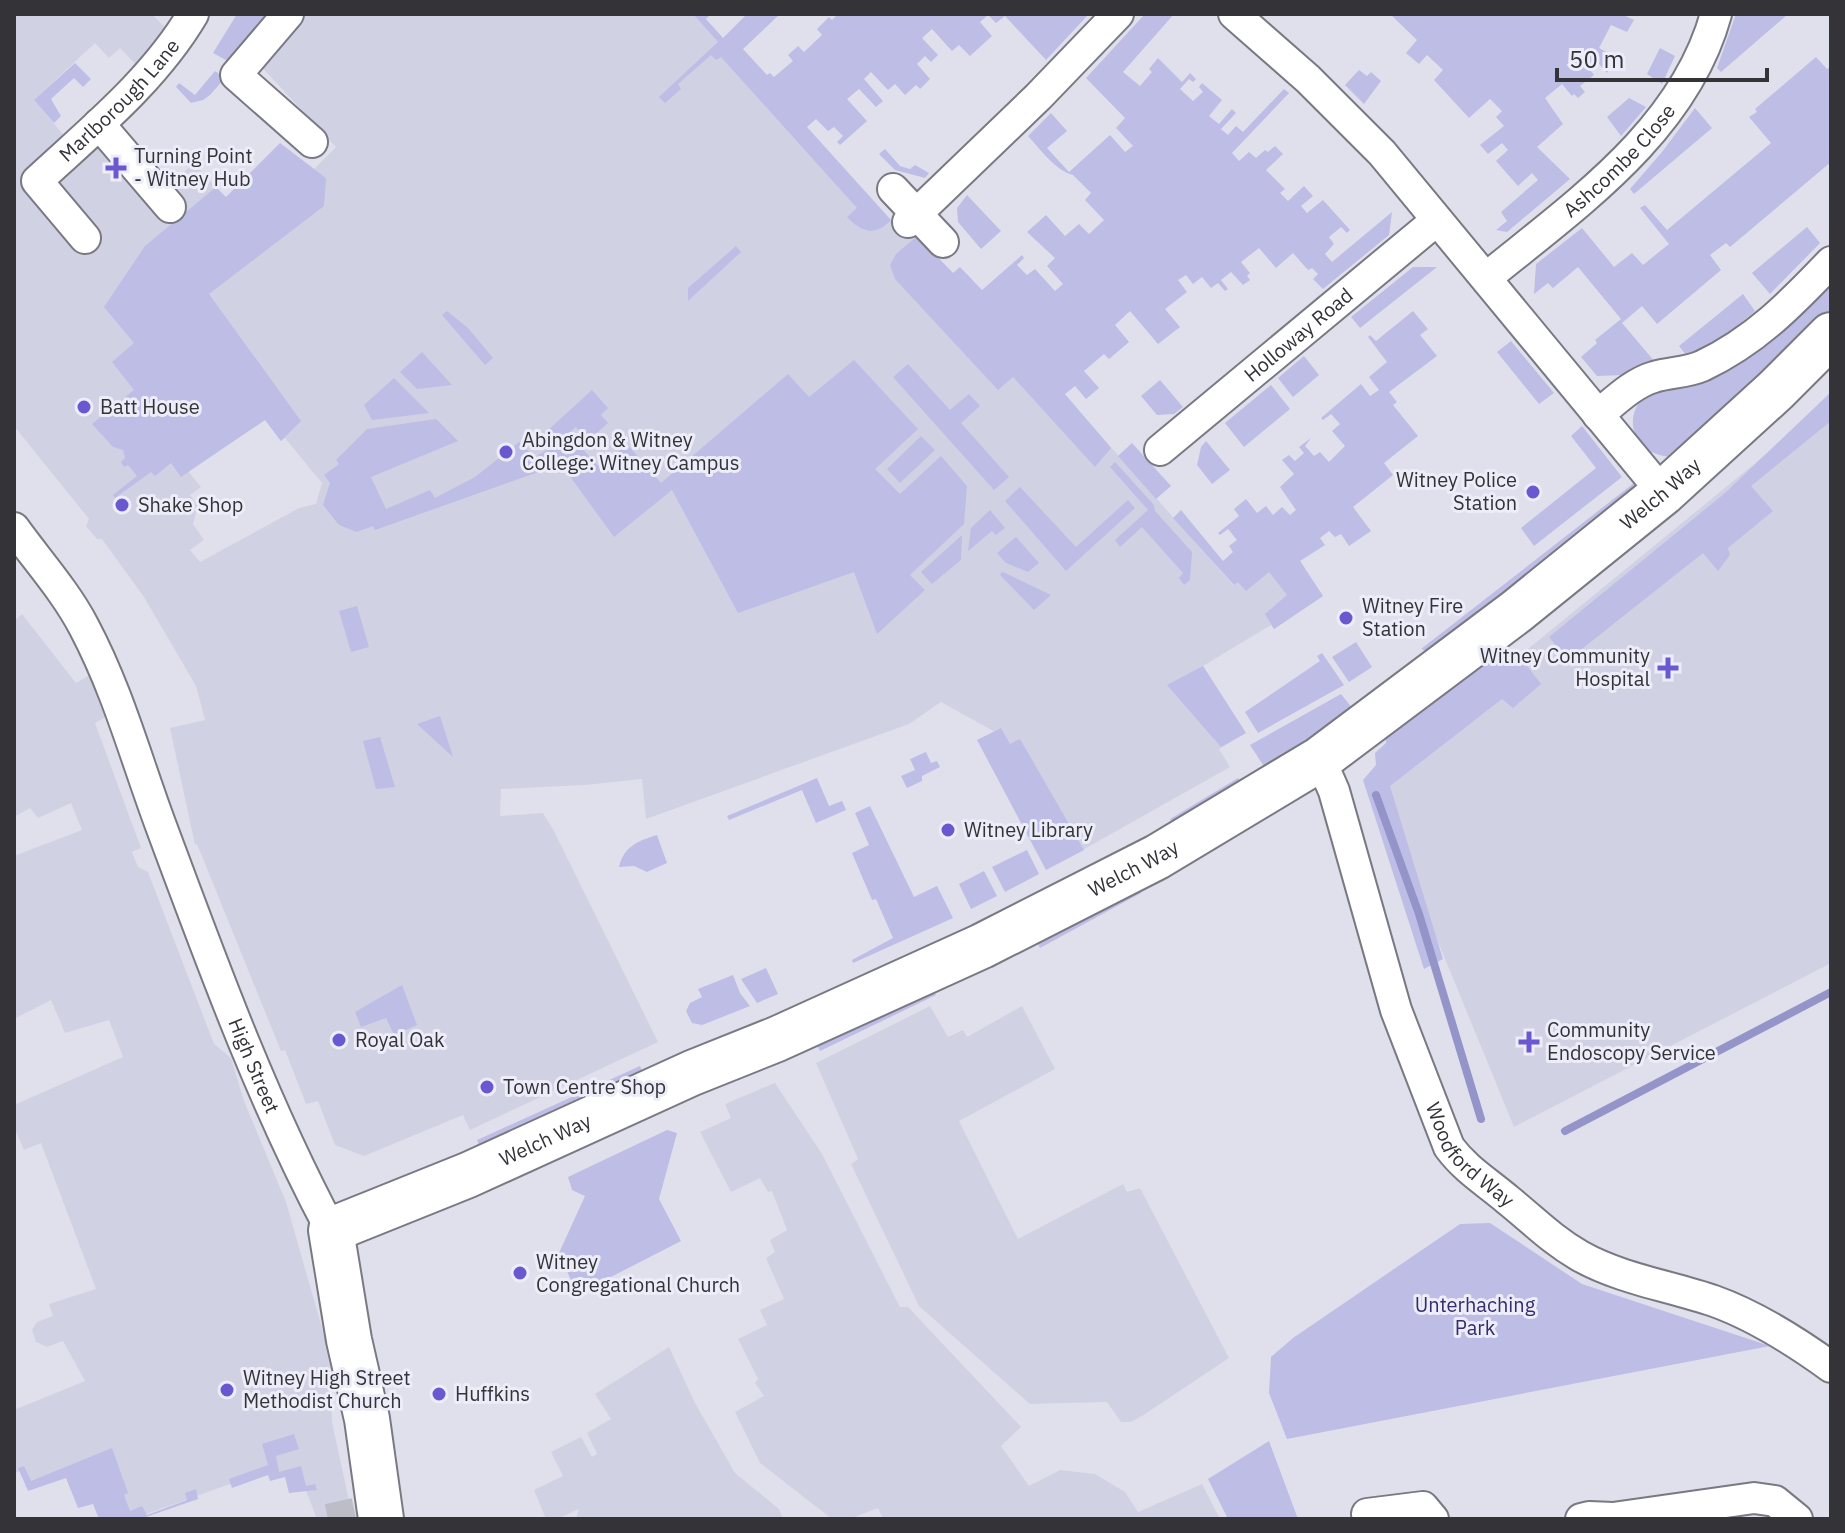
<svg xmlns="http://www.w3.org/2000/svg" width="1845" height="1533" font-family="'IBM Plex Sans',sans-serif">
	<rect width="100%" height="100%" fill="#e0e0ec"/>
	<!-- built -->
	<path fill="#d1d1e4" fill-rule="evenodd" d="M14,14H152L171,34L157,41L146,53V63L141,70L120,48L109,58L95,43L34,100L78,152L101,133L156,197L194,163L263,240L326,178L314,169L336,147L256,61L298,14H693L718,42L800,120L886,217L917,236L944,264L1064,394L1233,585L1273,554L1300,561L1323,596L1274,629L1271,625L1203,666L1246,733L1219,749L1230,767L1065,860L995,732L941,702L909,724L646,819L642,779L585,785L501,789L500,816L543,813L553,829L658,1042L470,1130L463,1115L364,1156L335,1145L318,1101L306,1104L285,1050L281,1051L197,844L195,845L170,728L205,720L196,686L144,597L102,539H97L86,526L89,519L14,426ZM265,420L281,441L285,438L322,483L316,504L299,508L200,562L190,550L204,540L193,524L198,506L190,495L201,487L188,471Z
		M1831,401V963L1514,1127L1432,927L1379,771Z
		M22,614L76,683L90,675L109,715L95,723L141,848L132,852L138,867L148,872L214,1044L231,1058L244,1101L286,1202L330,1356L332,1422L353,1519H317L298,1470L278,1475L275,1468L132,1519L109,1453L29,1485L23,1470L14,1473V1410L85,1381L63,1341L47,1347L36,1342L32,1330L37,1322L53,1316L49,1304L96,1289L41,1143L24,1150L14,1127V1105L123,1057L109,1020L65,1033L51,1000L14,1019V856L82,830L71,803L38,818L30,808L14,817V621Z
		M930,1006L948,1037L963,1030L967,1037L1022,1006L1055,1069L959,1121L1018,1239L1123,1184L1127,1192L1140,1188L1229,1358L1145,1414L1131,1422H1121L1107,1402L1030,1404L919,1306L851,1164L858,1159L816,1063Z
		M775,1083L822,1154L900,1307H908L1021,1427L1001,1446L1029,1486L1060,1470L1095,1474L1125,1492L1138,1512L1202,1484L1220,1519H883L878,1508L850,1519H832L760,1463L735,1412L764,1396L755,1383L758,1379L738,1339L767,1325L760,1310L784,1299L766,1258L775,1252L770,1240L787,1230L772,1191L768,1192L760,1178L731,1192L700,1132L731,1118L725,1104Z
		M669,1347L695,1403L735,1473L779,1509L783,1519H576L579,1509L557,1519H546L534,1490L563,1476L551,1452L581,1437L592,1457L597,1454L587,1433L611,1419L595,1394Z"/>
	<!-- green -->
	<path fill="#bdbde6" fill-rule="evenodd" d="M237,14H275L235,65L213,53Z
		M693,14H711L706,19L723,38L747,14H780L743,49L767,75L770,73L774,77L793,61L788,55L798,46L804,52L822,35L817,29L829,17L832,20L838,14H1087L1088,15L1046,60L1005,16L996,23L988,15L980,22L992,36L970,56L959,45L952,51L932,29L922,38L938,55L931,62L925,56L917,64L930,79L920,89L916,85L905,95L895,84L888,90L871,72L864,79L883,101L876,107L859,89L847,99L867,121L840,145L837,142L843,136L834,127L828,131L816,119L807,127L891,220C875,237 861,232 847,217L857,208L721,57L716,60L711,55L678,84L681,89L665,103L659,97L718,42Z
		M1145,14H1174L1123,72L1140,86L1152,72L1149,69L1158,58L1182,82L1190,73L1196,79L1193,82L1189,79L1180,89L1193,101L1203,92L1199,87L1202,83L1222,100L1209,116L1219,124L1232,109L1236,113L1221,129L1228,135L1236,126L1243,132L1284,89L1289,93L1232,153L1239,161L1249,152L1256,158L1265,150L1268,152L1275,146L1283,154L1266,170L1285,189L1280,193L1288,201L1304,186L1313,196L1301,206L1307,213L1323,200L1350,230L1347,233L1341,227L1329,237L1334,244L1325,254L1332,262L1392,212L1389,235L1323,289L1313,279L1318,274L1312,268L1308,270L1293,253L1276,268L1259,248L1241,262L1250,273L1247,276L1250,280L1243,285L1231,272L1221,280L1228,289L1225,291L1218,283L1211,288L1202,277L1193,284L1186,275L1178,280L1187,292L1165,309L1180,327L1158,344L1130,311L1115,325L1129,342L1109,359L1104,354L1084,371L1099,388L1086,399L1075,386L1065,394L1111,448L1095,467L1013,377L998,390L895,279L890,265L896,254L917,236L953,273L960,267L982,290L1022,255L1024,258L1017,265L1027,275L1035,269L1055,291L1063,284L1047,266L1055,258L1027,232L1046,215L1065,236L1079,224L1089,234L1104,220L1085,200L1091,193L1073,175C1056,171 1041,150 1028,136L1051,113L1067,131L1047,148L1069,172L1110,135L1125,152L1133,146L1116,128L1125,118L1086,78Z
		M1390,14H1621L1634,20L1627,32L1611,25L1599,48L1617,58L1607,73L1595,59L1587,66L1594,75L1580,86L1585,92L1578,98L1574,94L1572,96L1562,84L1545,98L1563,124L1537,147L1570,179L1507,232L1496,230L1507,221L1501,212L1538,180L1532,173L1518,186L1496,161L1508,150L1502,143L1488,154L1480,145L1504,126L1496,117L1502,111L1490,99L1469,118L1434,80L1443,70L1427,55L1419,64L1406,53L1417,40Z
		M1736,14H1788L1721,72L1717,68Z
		M1660,48L1675,56L1662,84L1647,74Z
		M1816,57L1827,69L1831,66V162L1730,247L1726,243L1710,255L1721,270L1657,324L1642,306L1622,323L1655,362L1623,375L1597,376L1581,357L1597,343L1595,340L1621,319L1578,267L1553,288L1548,283L1534,294L1536,264L1582,228L1614,267L1632,253L1643,265L1669,244L1640,208L1645,205L1667,230L1771,143L1749,117L1757,112L1755,109Z
		M75,63L91,79L83,87L74,78L51,99L61,116L54,123L34,100Z
		M1359,70L1367,76L1371,72L1381,81L1364,104L1345,85Z
		M215,71L225,78L210,95L203,100L191,103L176,87L179,83L195,95Z
		M1629,98L1646,107L1621,136L1607,117Z
		M1695,108L1712,128L1634,194L1630,189L1662,152Z
		M280,143L326,178L324,206L209,294L301,421L281,441L265,420L181,477L171,463L155,476L151,472L115,498L113,495L137,476L128,465L124,467L121,462L125,458L123,450L113,447L92,424L134,390L112,362L134,343L104,307L145,246L216,187L226,197Z
		M885,149L900,166L910,169L915,165L929,173L925,178L895,170L879,154Z
		M967,195L1001,231L981,249L958,222L957,208Z
		M1807,227L1820,243L1770,294L1752,273Z
		M736,246L741,252L688,301V288Z
		M1413,267H1437L1360,328L1351,317Z
		M1831,281V312L1715,424L1671,457C1636,455 1620,421 1645,395Z
		M1743,294L1755,311C1736,326 1711,354 1686,355L1679,346Z
		M447,311L468,328L493,358L485,365L442,315Z
		M1413,311L1428,329L1420,335L1437,356L1389,392L1397,402L1393,405L1418,436L1384,463L1393,475L1353,507L1371,531L1349,546L1341,534L1335,537L1329,531L1320,538L1325,545L1300,561L1323,596L1274,629L1265,614L1287,595L1269,572L1246,591L1238,582L1234,585L1173,518L1181,510L1223,561L1233,552L1229,546L1237,540L1228,529L1220,535L1218,533L1239,516L1234,509L1246,499L1257,513L1266,506L1273,515L1282,507L1290,515L1296,510L1280,487L1294,474L1282,460L1289,455L1295,461L1304,453L1299,447L1311,438L1305,446L1314,456L1320,452L1329,462L1345,446L1332,431L1340,424L1331,414L1323,420L1321,418L1361,384L1370,396L1379,390L1369,377L1387,362L1368,337L1370,335L1376,341Z
		M1511,341L1554,393L1539,404L1497,352Z
		M422,352L452,385L417,389L400,372Z
		M1304,356L1319,375L1293,397L1278,378Z
		M854,360L918,429L875,469L900,494L941,456L967,486L964,524L910,575L925,590L877,634L854,572L738,613L672,490L614,537L561,464L375,530L373,526L357,532L339,525L323,505L330,483L324,475L339,464L336,460L367,429L436,419L458,441L371,477L386,509L430,490L435,498L475,477L519,442L535,457L556,444L546,432L592,390L608,408L601,415L608,423L581,447L600,468L627,444L661,483L788,374L809,397ZM576,427L585,439L566,455L556,443Z
		M908,364L950,410L969,394L980,406L961,423L1009,477L994,490L893,377Z
		M394,378L429,413L372,420L364,405Z
		M1160,380L1183,407L1174,414L1157,415L1141,396Z
		M1271,385L1290,409L1244,447L1225,423Z
		M1831,392V421L1751,486L1773,511L1728,548L1730,555L1718,571L1703,553L1568,660L1549,637L1725,493Z
		M1582,426L1622,477L1534,546L1521,528L1596,468L1571,436Z
		M921,436L935,450L900,483L887,469Z
		M1206,441L1230,470L1212,484L1197,465L1201,447Z
		M1132,443L1171,486L1156,499L1118,456Z
		M1115,462L1154,505L1155,511L1192,552L1190,580L1184,585L1179,578L1183,573L1142,527L1120,547L1115,540L1148,510L1110,467Z
		M1634,483V494L1430,652L1421,649Z
		M1020,487L1076,547L1128,500L1135,508L1066,571L1005,501Z
		M990,510L1005,528L996,535L992,531L968,551L971,528Z
		M962,535L961,560L932,584L921,572Z
		M1016,537L1039,563L1028,572L1006,563L997,553Z
		M1002,572H1003L1051,595L1034,610L1000,575Z
		M357,606L369,647L351,652L339,611Z
		M1356,642L1372,667L1349,682L1332,657Z
		M1505,648L1524,662L1541,684L1513,708L1502,699L1390,786L1443,959L1424,969L1363,780L1376,765L1375,753L1386,743L1385,733L1491,654Z
		M1322,653L1344,685L1258,733L1245,712L1320,661L1317,656Z
		M1203,666L1246,733L1221,747L1167,685Z
		M1341,694L1353,709L1267,771L1250,745Z
		M440,716L453,757L417,724Z
		M1001,728L1010,744L1020,739L1084,850L1046,870L977,740Z
		M380,737L395,787L376,789L363,741Z
		M926,752L931,763L937,761L940,767L922,776V781L907,788L901,776L915,770L910,759Z
		M817,778L829,806L842,801L846,810L816,823L802,790L729,820L727,816Z
		M1238,778L1243,786L1176,829L1170,819Z
		M870,806L914,897L937,886L953,918L853,963L852,960L893,938L876,899L872,900L852,853L869,845L855,813Z
		M657,835L667,863L647,872L634,866L619,867C624,846 638,841 657,835Z
		M1027,850L1039,874L1005,892L992,867Z
		M984,871L997,896L971,909L959,884Z
		M1138,888L1141,893L1040,948L1037,942Z
		M766,968L778,994L757,1003L741,979Z
		M733,975L740,993L750,1006L702,1025L692,1023L686,1011L690,1003L702,997L698,989Z
		M402,985L417,1025L394,1035L386,1018L361,1027L355,1012Z
		M933,989L936,995L820,1051L816,1043Z
		M640,1066L643,1073L480,1148L477,1140Z
		M667,1130L677,1133L659,1199L681,1241L570,1298L574,1287L559,1253L585,1196L572,1190L568,1177Z
		M1490,1223L1582,1284L1770,1346L1287,1439L1269,1393L1271,1357L1293,1338L1460,1224Z
		M294,1434L299,1449L276,1456L279,1472L301,1466L306,1486L315,1484L317,1490L289,1493L285,1477L270,1481L268,1475L232,1488L229,1479L268,1465L262,1444Z
		M1269,1441L1298,1519H1228L1208,1479Z
		M112,1448L128,1493L124,1495L130,1511L142,1506L147,1515L187,1500L185,1493L196,1489L198,1499L140,1519H99L93,1504L78,1508L66,1478L28,1491L18,1468L24,1466L31,1481Z"/>
	<g fill="none" stroke-linecap="round" stroke-linejoin="round">
		<!-- stream -->
		<path stroke="#9594c9" stroke-width="8" d="M1376,795L1419,914L1481,1119
			M1565,1131L1831,992"/>
		<!-- street-tunnel -->
		<path stroke="#bdbdc8" stroke-width="30" stroke-dasharray="30 15" stroke-linecap="butt" d="M328,1519L355,1513"/>
		<defs>
			<g id="street">
				<path d="M288,14L236,75L312,142"/>
				<path d="M1234,14L1308,79L1382,153L1663,493"/>
				<path d="M99,124L170,207"/>
				<path d="M893,189L943,242"/>
				<path d="M908,222L1038,97L1118,14"/>
				<path id="s1" d="M85,238L37,181C92,130 154,80 193,14"/>
				<path id="s2" d="M1486,278C1575,205 1684,131 1716,14"/>
				<path d="M1598,415C1615,401 1633,383 1654,377C1670,372 1686,373 1702,366C1755,341 1791,304 1831,262"/>
				<path id="s3" d="M1160,450L1437,220"/>
				<path id="s4" d="M14,528C37,560 66,592 84,627C118,691 136,759 161,826C212,963 262,1101 331,1230"/>
				<path id="s5" d="M1320,759L1334,791L1396,1010L1449,1147C1466,1170 1487,1182 1508,1200C1534,1221 1551,1239 1580,1256C1621,1279 1670,1286 1714,1301C1756,1316 1795,1341 1831,1367"/>
				<path d="M1367,1514L1423,1507L1433,1519"/>
				<path d="M1581,1519L1589,1517L1613,1518L1754,1498L1775,1501L1797,1519"/>
			</g>
			<g id="secondary">
				<path id="s6" d="M381,1519L367,1419L349,1340L331,1230L468,1175L692,1073L777,1039L982,946L1157,857L1320,759L1517,611L1663,493L1776,390L1831,335"/>
			</g>
		</defs>
		<!-- street casing -->
		<use href="#street" stroke="#797983" stroke-width="34"/>
		<!-- secondary casing -->
		<use href="#secondary" stroke="#797983" stroke-width="48"/>
		<!-- street -->
		<use href="#street" stroke="#fff" stroke-width="30"/>
		<!-- secondary -->
		<use href="#secondary" stroke="#fff" stroke-width="44"/>
	</g>
	<!-- markers -->
	<g fill="#6a58d1" stroke="#ededf9" stroke-width="3">
		<path d="M112 156h8v8h8v8h-8v8h-8v-8h-8v-8h8z"/>
		<circle cx="84" cy="407" r="8"/>
		<circle cx="506" cy="452" r="8"/>
		<circle cx="1533" cy="492" r="8"/>
		<circle cx="122" cy="505" r="8"/>
		<circle cx="1346" cy="618" r="8"/>
		<path d="M1664 656h8v8h8v8h-8v8h-8v-8h-8v-8h8z"/>
		<circle cx="948" cy="830" r="8"/>
		<circle cx="339" cy="1040" r="8"/>
		<path d="M1525 1030h8v8h8v8h-8v8h-8v-8h-8v-8h8z"/>
		<circle cx="487" cy="1087" r="8"/>
		<circle cx="520" cy="1273" r="8"/>
		<circle cx="227" cy="1390" r="8"/>
		<circle cx="439" cy="1394" r="8"/>
	</g>
	<g text-anchor="middle" stroke-width="6" stroke-linejoin="round" paint-order="stroke">
		<!-- street labels -->
		<g font-size="20" fill="#333338" stroke="#ededf9">
			<text dy="7" stroke="none"><textPath href="#s1" startOffset="190">Marlborough Lane</textPath></text>
			<text dy="7" stroke="none"><textPath href="#s2" startOffset="178">Ashcombe Close</textPath></text>
			<text dy="7" stroke="none"><textPath href="#s3" startOffset="180">Holloway Road</textPath></text>
			<text dy="7" stroke="none"><textPath href="#s6" startOffset="1822">Welch Way</textPath></text>
			<text dy="7" stroke="none"><textPath href="#s6" startOffset="1174">Welch Way</textPath></text>
			<text dy="7" stroke="none"><textPath href="#s4" startOffset="592">High Street</textPath></text>
			<text dy="7" stroke="none"><textPath href="#s6" startOffset="526">Welch Way</textPath></text>
			<text dy="7" stroke="none"><textPath href="#s5" startOffset="428">Woodford Way</textPath></text>
		</g>
		<!-- poi labels -->
		<g font-size="20" fill="#333338" stroke="#ededf9" text-anchor="start">
			<text x="134" y="163">Turning Point<tspan x="134" dy="23">- Witney Hub</tspan></text>
			<text x="100" y="414">Batt House</text>
			<text x="522" y="447">Abingdon &amp; Witney<tspan x="522" dy="23">College: Witney Campus</tspan></text>
			<text x="1517" y="487" text-anchor="end">Witney Police<tspan x="1517" dy="23">Station</tspan></text>
			<text x="138" y="512">Shake Shop</text>
			<text x="1362" y="613">Witney Fire<tspan x="1362" dy="23">Station</tspan></text>
			<text x="1650" y="663" text-anchor="end">Witney Community<tspan x="1650" dy="23">Hospital</tspan></text>
			<text x="964" y="837">Witney Library</text>
			<text x="1547" y="1037">Community<tspan x="1547" dy="23">Endoscopy Service</tspan></text>
			<text x="355" y="1047">Royal Oak</text>
			<text x="503" y="1094">Town Centre Shop</text>
			<text x="536" y="1269">Witney<tspan x="536" dy="23">Congregational Church</tspan></text>
			<text x="243" y="1385">Witney High Street<tspan x="243" dy="23">Methodist Church</tspan></text>
			<text x="455" y="1401">Huffkins</text>
		</g>
		<!-- park labels -->
		<g font-size="20" fill="#352c6c" stroke="#ededf9">
			<text x="1475" y="1312">Unterhaching<tspan x="1475" dy="23">Park</tspan></text>
		</g>
	</g>
	<!-- border -->
	<rect width="1845" height="1533" fill="none" stroke="#333338" stroke-width="32"/>
	<!-- scale -->
	<path d="M1557 68v12h210v-12" fill="none" stroke="#333338" stroke-width="4"/>
	<text x="1569" y="68" font-size="24" fill="#333338" stroke="#ededf9" stroke-width="6" paint-order="stroke">50 m</text>
</svg>
